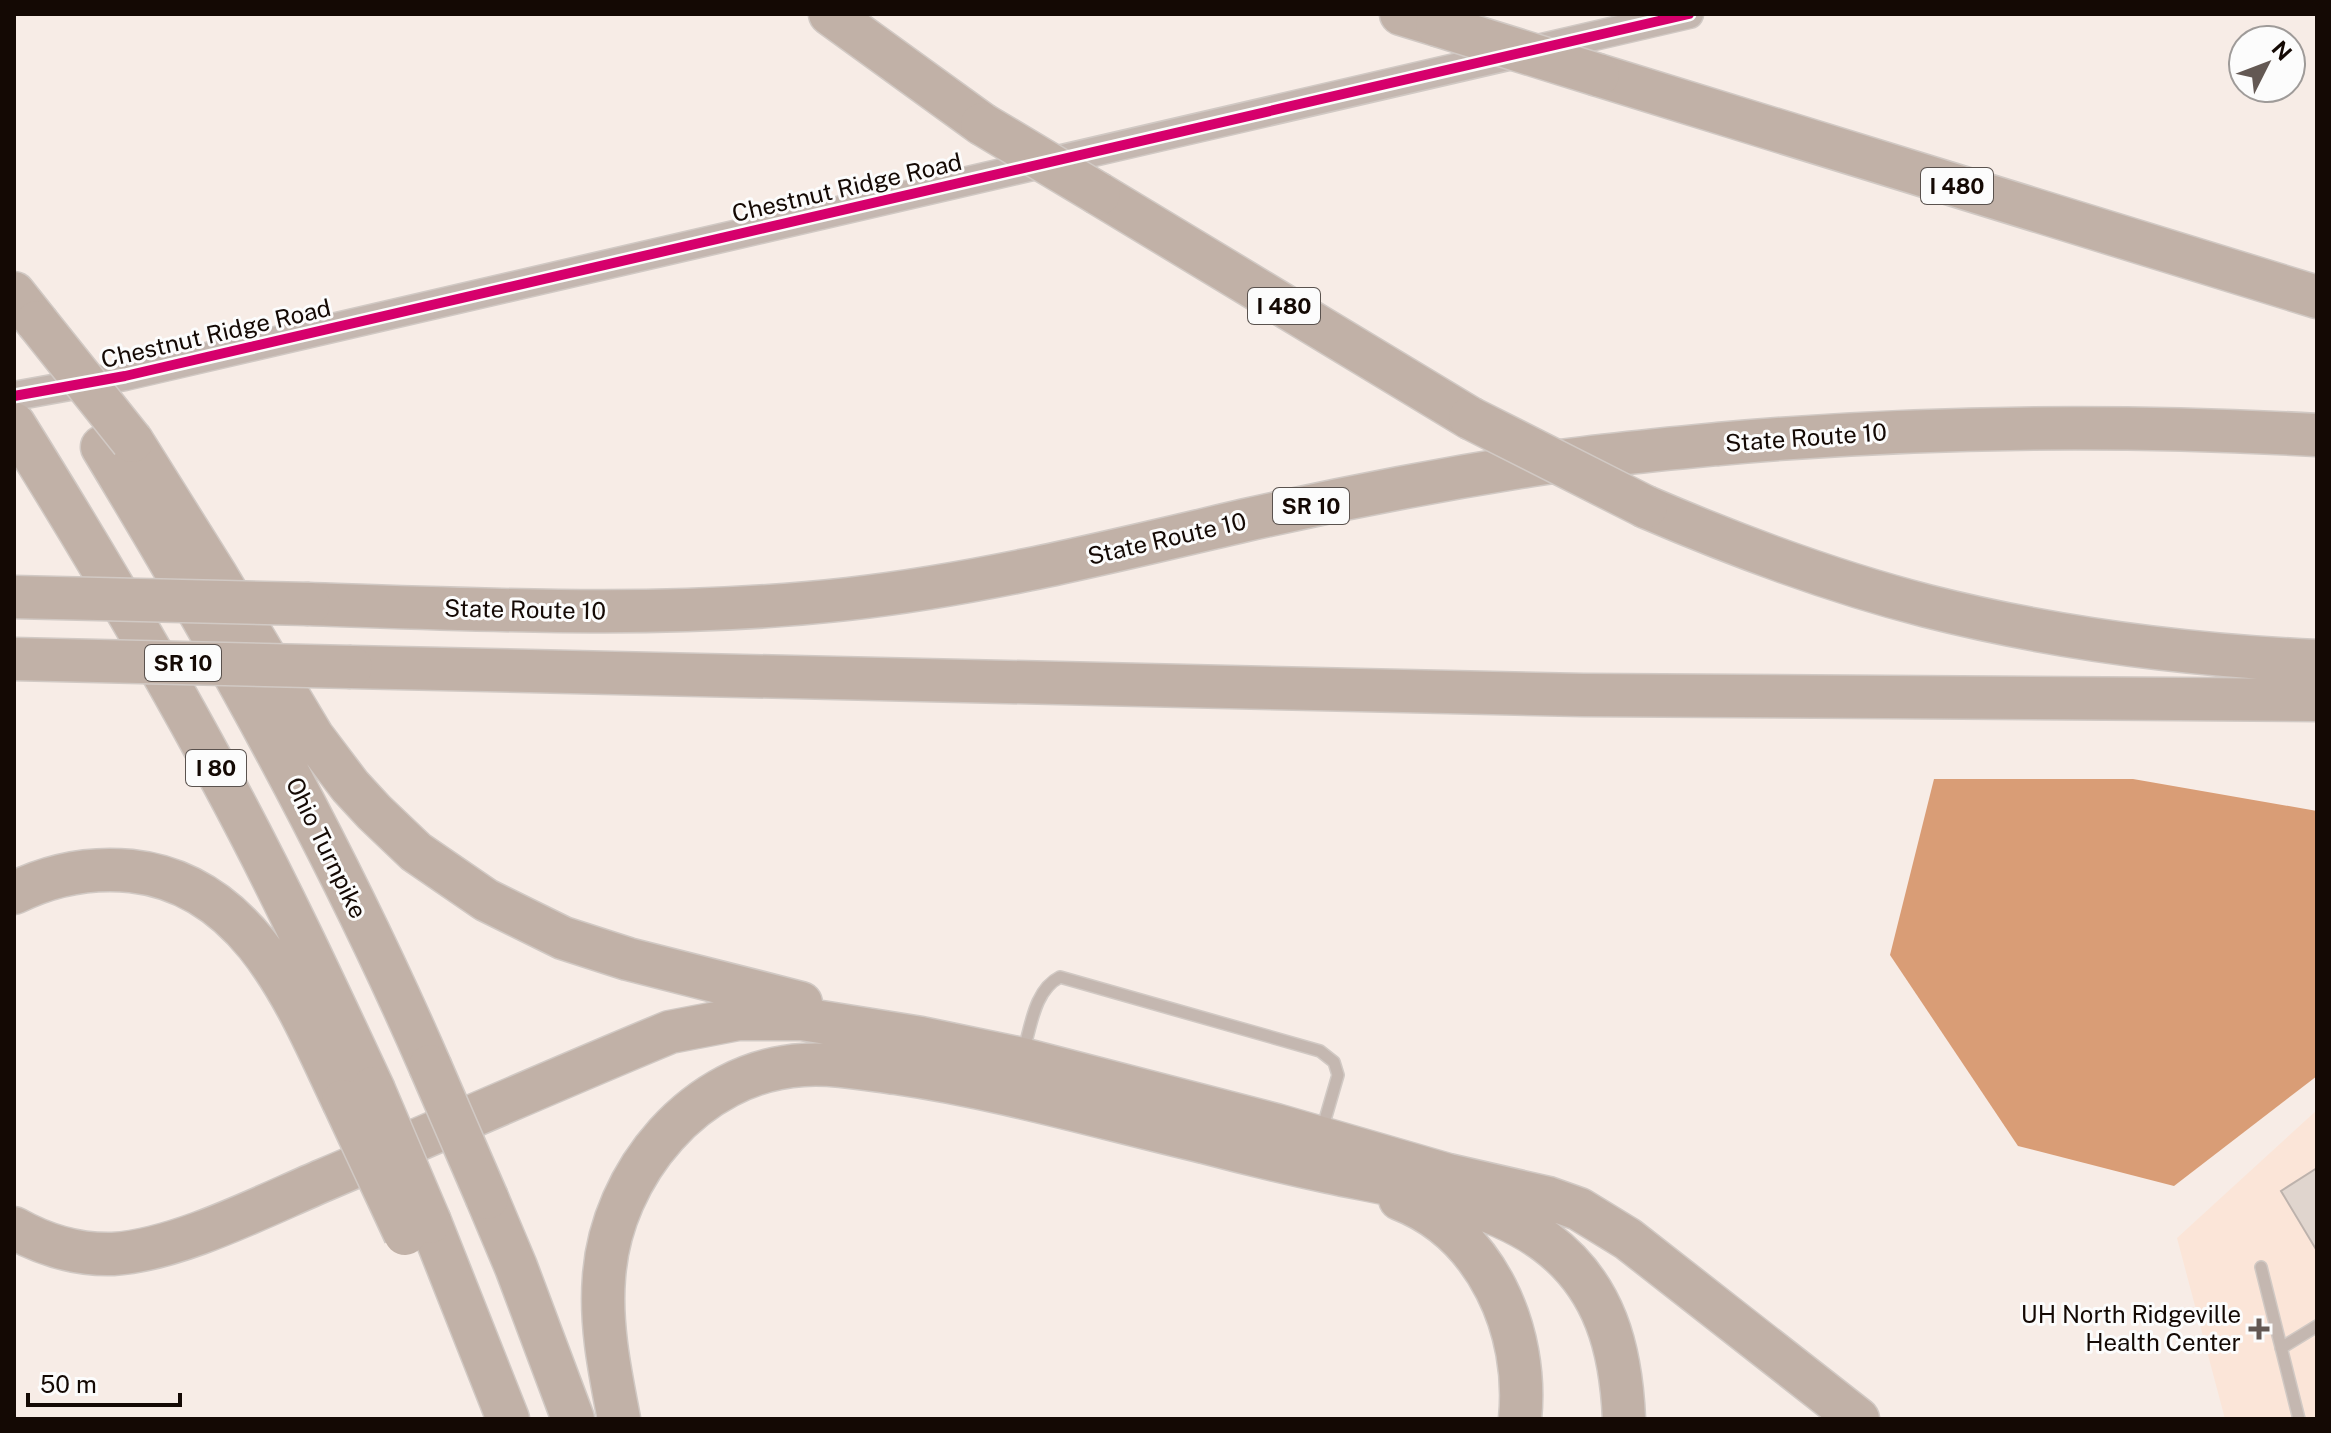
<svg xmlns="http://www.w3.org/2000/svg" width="2331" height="1433" font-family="'Public Sans',sans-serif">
	<rect width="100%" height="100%" fill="#f7ece6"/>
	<!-- built -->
	<path fill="#fbe5d8" d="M2317,1110V1419H2225L2177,1238Z"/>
	<!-- water -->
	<path fill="#d99d76" d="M1934,779H2133L2317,811V1076L2174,1186L2018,1146L1890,955Z"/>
	<!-- building -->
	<path fill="#e0d5ce" stroke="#bdb2ac" stroke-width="2" d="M2317,1168V1251L2281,1191Z"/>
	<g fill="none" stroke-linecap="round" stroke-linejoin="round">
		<defs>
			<path id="service" d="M1023,1053C1031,1027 1034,990 1060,977L1320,1051L1334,1062L1338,1075L1322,1130
				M2261,1267L2299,1419
				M2281,1348L2317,1326"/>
			<path id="tertiary" d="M14,396L125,376L1689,14"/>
			<path id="motorway" d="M830,14L982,124
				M1401,14L1437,25
				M1598,75L2317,297
				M1099,194L1470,418
				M14,293L37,322
				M14,424C87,541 158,660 223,782C277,882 325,985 373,1088
				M132,441L216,575L313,737L350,786L374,812L416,852L486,900L563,938L628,959L801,1003
				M102,447C223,647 337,852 430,1066
				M1646,507C1737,546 1830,581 1927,606C2053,638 2186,655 2317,661
				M309,604C489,610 669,619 848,599C982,584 1114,551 1246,520C1339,499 1432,481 1526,466C1589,456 1654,450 1718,444C1917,426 2117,424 2317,435
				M351,667L1583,695L2317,700
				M14,893C52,874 89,867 131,871C252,884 298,1007 343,1101
				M487,1198L516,1267L573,1419
				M1400,1199C1487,1233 1529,1331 1520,1419
				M430,1222L508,1419
				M14,1228C44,1245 78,1255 113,1254C178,1250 263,1206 324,1180C439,1131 554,1080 670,1032L738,1019H802L921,1038L1022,1059L1276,1125L1448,1175L1548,1198L1579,1209L1628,1239L1858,1419
				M619,1419C610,1372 600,1325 604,1277C611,1174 696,1071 803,1065C834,1063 865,1069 896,1073C1000,1088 1102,1118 1204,1142C1245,1153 1287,1163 1329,1172C1400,1187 1486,1198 1546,1242C1605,1286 1621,1349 1624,1419"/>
		</defs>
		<!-- service casing -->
		<use href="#service" stroke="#d1c9c4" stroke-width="14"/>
		<!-- tertiary casing -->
		<use href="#tertiary" stroke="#d1c9c4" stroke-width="31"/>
		<!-- motorway casing -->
		<use href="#motorway" stroke="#d1c9c4" stroke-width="45"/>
		<!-- service -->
		<use href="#service" stroke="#c4b7b0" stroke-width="11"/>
		<!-- tertiary -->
		<use href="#tertiary" stroke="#c4b7b0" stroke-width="28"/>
		<!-- motorway -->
		<use href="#motorway" stroke="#c1b1a7" stroke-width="42"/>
		<defs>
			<path id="motorway-bridge" d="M1437,25L1598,75
				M982,124L1099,194
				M37,322L132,441
				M1470,418L1646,507
				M14,597L309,604
				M14,659L351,667
				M430,1066L487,1198
				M373,1088L430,1222
				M343,1101L405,1234"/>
		</defs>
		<!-- motorway-bridge casing -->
		<use href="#motorway-bridge" stroke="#d1c9c4" stroke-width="45" stroke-linecap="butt"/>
		<!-- motorway-bridge -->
		<use href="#motorway-bridge" stroke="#c1b1a7" stroke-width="42"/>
		<defs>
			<path id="cycleway" d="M14,396L125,376L1689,14"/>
		</defs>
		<!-- cycleway casing -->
		<use href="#cycleway" stroke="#fcfcfc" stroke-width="15"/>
		<!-- cycleway -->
		<use href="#cycleway" stroke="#d6006c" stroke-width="10"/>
	</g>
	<!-- markers -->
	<path fill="#635853" stroke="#fcfcfc" stroke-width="3" d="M2255 1317h8v8h8v8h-8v8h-8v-8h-8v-8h8z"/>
	<g text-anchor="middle" stroke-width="6" stroke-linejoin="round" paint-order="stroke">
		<!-- shield labels -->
		<g fill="#fcfcfc" stroke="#5a524e" stroke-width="2">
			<rect x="1921" y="168" width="72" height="36" rx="6"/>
			<rect x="1248" y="288" width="72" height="36" rx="6"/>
			<rect x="1273" y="488" width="76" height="36" rx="6"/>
			<rect x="145" y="645" width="76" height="36" rx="6"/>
			<rect x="186" y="750" width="60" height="36" rx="6"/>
		</g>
		<g font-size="22" font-weight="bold" fill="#140904">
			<text x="1957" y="194">I 480</text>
			<text x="1284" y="314">I 480</text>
			<text x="1311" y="514">SR 10</text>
			<text x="183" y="671">SR 10</text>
			<text x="216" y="776">I 80</text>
		</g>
		<!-- street labels -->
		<g font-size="24" fill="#140904" stroke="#fcfcfc">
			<text transform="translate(847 188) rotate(-13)" y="8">Chestnut Ridge Road</text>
			<text transform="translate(216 334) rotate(-13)" y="8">Chestnut Ridge Road</text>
			<text transform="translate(1806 438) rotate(-4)" y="8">State Route 10</text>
			<text transform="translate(1167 539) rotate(-13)" y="8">State Route 10</text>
			<text transform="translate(525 610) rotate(1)" y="8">State Route 10</text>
			<text transform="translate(326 848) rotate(64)" y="8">Ohio Turnpike</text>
		</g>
		<!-- poi labels -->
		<g font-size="24" fill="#140904" stroke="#fcfcfc" text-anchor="end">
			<text x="2241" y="1323">UH North Ridgeville<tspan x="2241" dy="28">Health Center</tspan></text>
		</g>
	</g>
	<!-- border -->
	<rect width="2331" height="1433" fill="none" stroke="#140904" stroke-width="32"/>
	<!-- north arrow -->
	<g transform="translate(2267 64) rotate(48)"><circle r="38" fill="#fcfcfc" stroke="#9f9b99" stroke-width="2"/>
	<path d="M0-6L14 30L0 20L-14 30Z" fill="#635853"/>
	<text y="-12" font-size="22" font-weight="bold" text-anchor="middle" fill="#140904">N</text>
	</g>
	<!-- scale -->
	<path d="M28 1393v12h152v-12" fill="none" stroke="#140904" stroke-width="4"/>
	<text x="40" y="1393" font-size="24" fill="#140904" stroke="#fcfcfc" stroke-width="6" paint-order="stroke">50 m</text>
</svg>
